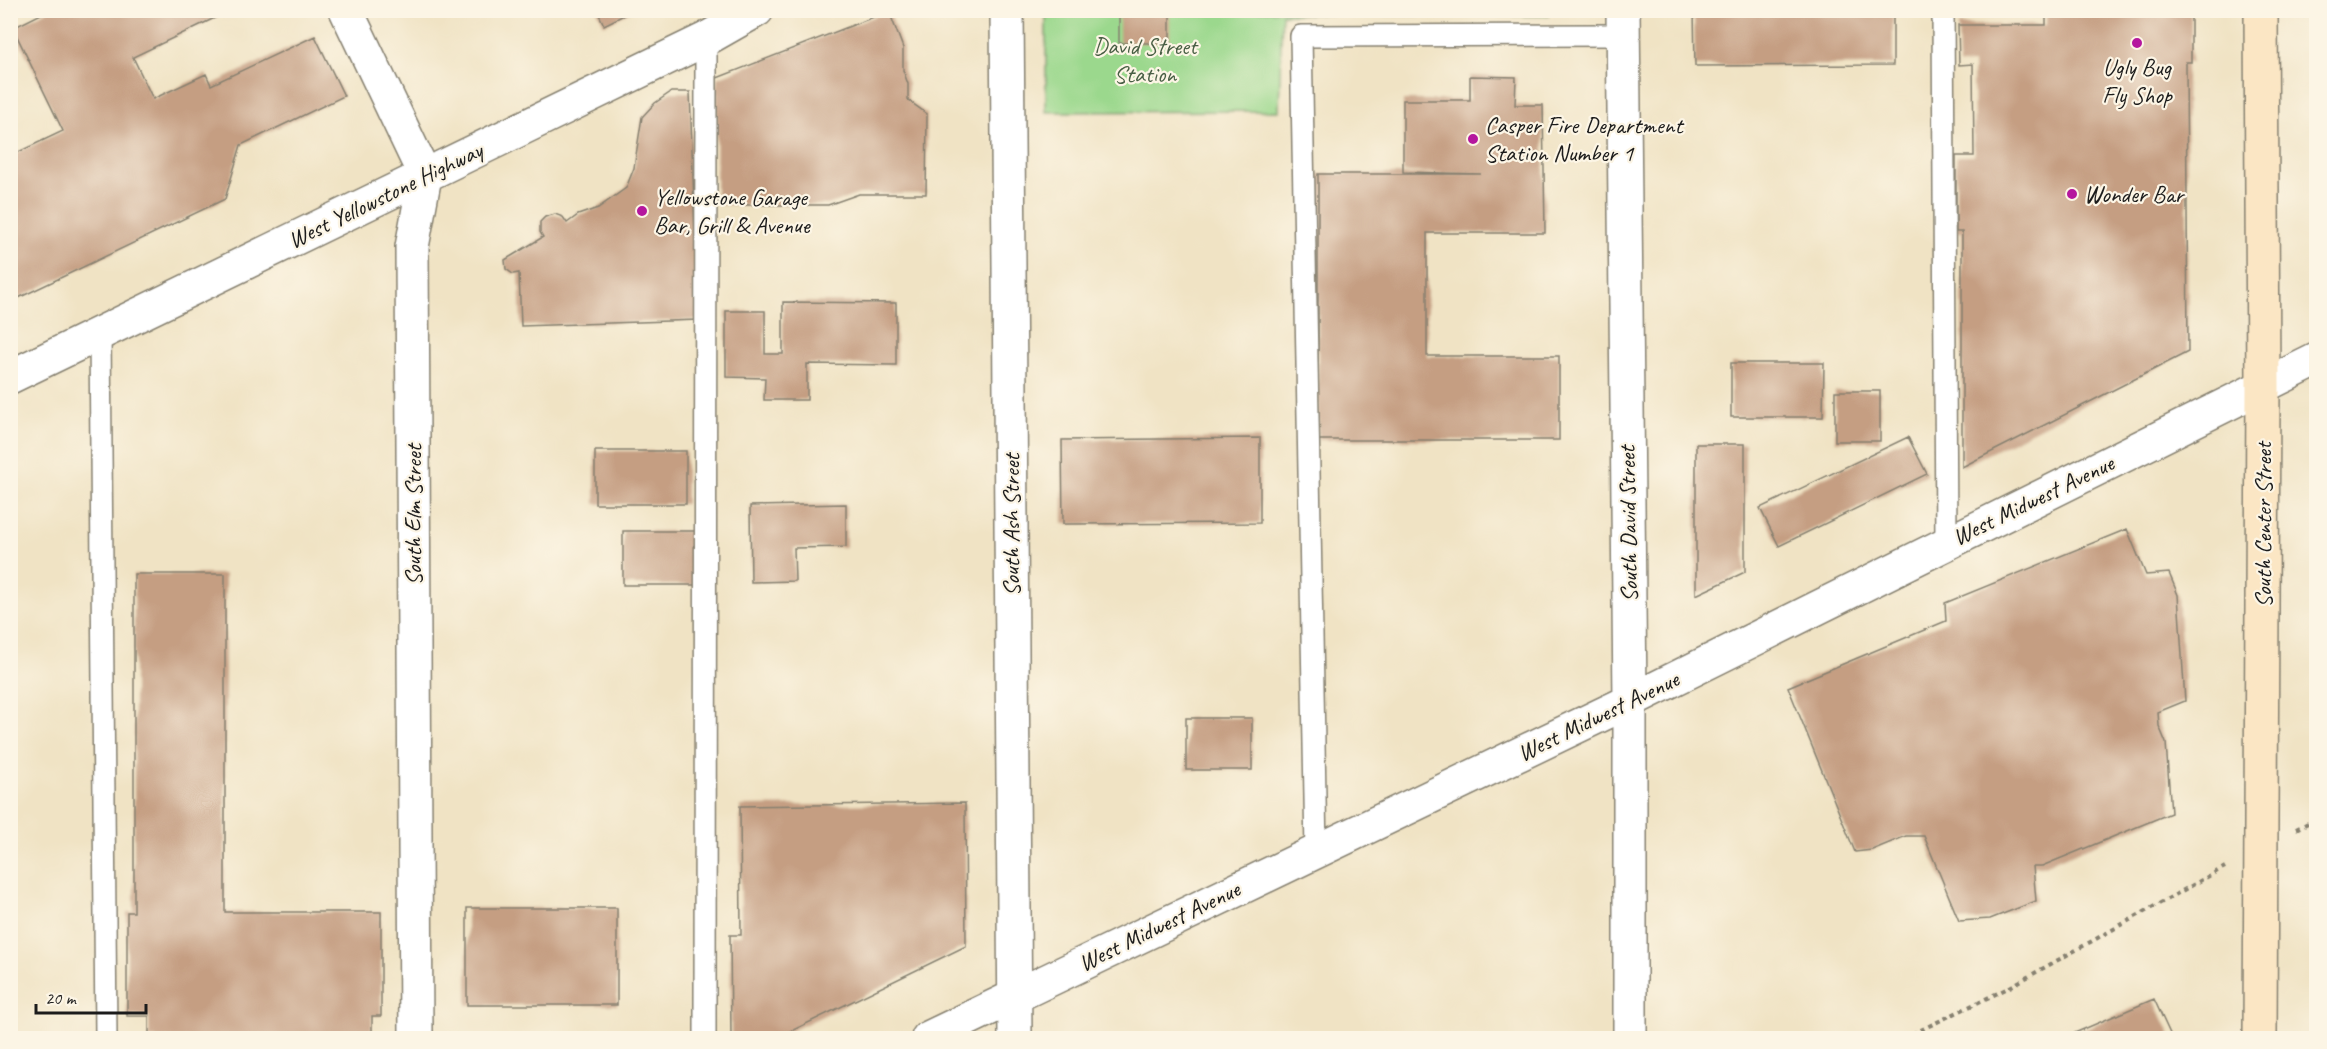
<svg xmlns="http://www.w3.org/2000/svg" width="2327" height="1049" font-family="Caveat,sans-serif">
	<rect width="100%" height="100%" fill="#fcf5e5"/>
	<filter id="ink" filterUnits="userSpaceOnUse"><feTurbulence type="fractalNoise" baseFrequency=".0167" numOctaves="2"/><feDisplacementMap in="SourceGraphic" scale="12" xChannelSelector="R" yChannelSelector="G"/><feConvolveMatrix kernelMatrix="1 2 1 2 8 2 1 2 1" color-interpolation-filters="sRGB"/></filter>
	<filter id="wash" filterUnits="userSpaceOnUse"><feTurbulence type="fractalNoise" baseFrequency=".008" numOctaves="4" result="noise"/><feDisplacementMap in="SourceGraphic" scale="24" xChannelSelector="R" yChannelSelector="G"/><feGaussianBlur stdDeviation="1.35" result="paint"/><feColorMatrix in="noise" values="0 0 0 0 0 0 0 0 0 0 0 0 0 0 0 0 0 1.4 0 .05"/><feComposite in="paint" operator="in"/></filter>
	<g filter="url(#wash)">
		<rect width="100%" height="100%" fill="#f0e3c4"/>
		<!-- green -->
		<path fill="#9bd88d" stroke="#5c7a54" stroke-width="1.5" d="M1046,11H1549V16L1282,14L1279,111L1046,112Z"/>
		<g id="blocks">
			<!-- building -->
			<path fill="#c59e82" d="M49,10H107L108,13L113,10H222L223,14L133,57L153,99L206,74L211,85L315,36L344,96L241,145L225,199L10,302V156L63,131L13,28Z
				M597,10H634L604,25Z
				M1119,10H1170V43H1119Z
				M1694,10H1893V65L1695,66Z
				M2046,10H2191V62H2186L2188,352L1962,467V232H1956V156H1974L1973,64L1959,65L1958,25H2046Z
				M889,11L903,48V70L908,84V100L927,114L926,194H859L828,205H720L716,194L717,78Z
				M1470,76L1516,77L1515,105H1543L1545,233H1427V356H1559V440H1318V174H1481L1403,172V100H1470Z
				M671,92H690L698,320L521,326L519,273L513,274L506,269L505,260L543,237L540,232V222L545,217L555,214L563,217L567,223L578,215L598,208L626,188L634,168L642,117L655,103Z
				M783,302L896,303V365L807,364V400H764L765,378L726,377V311H765V354H783Z
				M1731,363H1824L1823,417H1731Z
				M1835,391H1880V441H1835Z
				M1908,437L1927,474L1779,546L1760,508Z
				M1260,438V523L1063,524L1062,440Z
				M1696,444H1745V572L1696,595Z
				M595,451H686V504H595Z
				M846,504V547L794,548L795,581L751,582L750,506Z
				M2127,529L2146,575L2169,573L2178,595L2185,701L2158,712L2159,726L2166,743L2171,813L2042,866H2033L2036,901L1990,919L1959,921L1924,836H1906L1872,850L1855,852L1788,687L1946,621L1945,603Z
				M623,531H696V585H623Z
				M134,574H225V912H381V1016H372V1038H149V1016H127V912H134Z
				M1186,718H1252V770H1186Z
				M965,803L966,946L777,1038H731L730,935H741L740,806Z
				M467,908H617V1005H467Z
				M2154,999L2172,1038H2063Z"/>
		</g>
	</g>
	<g filter="url(#ink)">
		<use href="#blocks" fill-opacity="0" stroke="#868070" stroke-width="1.5"/>
		<g fill="none" stroke-linecap="round" stroke-linejoin="round">
			<defs>
				<path id="lane" d="M1943,10L1946,544
					M100,333L106,1038
					M1316,852L1301,36L1623,35
					M705,1038L706,39"/>
				<path id="street" d="M346,10L425,176L412,247L416,1038
					M1007,10L1015,1038
					M1623,10L1630,701V1038
					M10,377L706,39L757,10
					M928,1038L1630,701L2316,360"/>
				<path id="secondary" d="M2260,1038L2263,386L2261,10"/>
			</defs>
			<!-- lane casing -->
			<use href="#lane" stroke="#868070" stroke-width="24"/>
			<!-- street casing -->
			<use href="#street" stroke="#868070" stroke-width="36"/>
			<!-- secondary casing -->
			<use href="#secondary" stroke="#868070" stroke-width="36"/>
			<!-- path -->
			<path stroke="#868070" stroke-width="4" stroke-dasharray="4.5 4.5" stroke-linecap="butt" d="M2296,829L2316,819
				M1904,1038L2006,989L2225,867"/>
			<!-- lane -->
			<use href="#lane" stroke="#fff" stroke-width="21"/>
			<!-- street -->
			<use href="#street" stroke="#fff" stroke-width="33"/>
			<!-- secondary -->
			<use href="#secondary" stroke="#fbe6c4" stroke-width="33"/>
		</g>
	</g>
	<!-- markers -->
	<g fill="#b5179e" stroke="#fcf5e5" stroke-width="2">
		<circle cx="2137" cy="43" r="6"/>
		<circle cx="1473" cy="139" r="6"/>
		<circle cx="2072" cy="194" r="6"/>
		<circle cx="642" cy="211" r="6"/>
	</g>
	<g text-anchor="middle" stroke-width="4.5" stroke-linejoin="round" paint-order="stroke">
		<!-- park labels -->
		<g font-size="24" fill="#485e44" stroke="#fcf5e5">
			<text x="1145" y="54">David Street<tspan x="1145" dy="28">Station</tspan></text>
		</g>
		<!-- poi labels -->
		<g font-size="24" fill="#1c1c1c" stroke="#fcf5e5" text-anchor="start">
			<text x="2137" y="75" text-anchor="middle">Ugly Bug<tspan x="2137" dy="28">Fly Shop</tspan></text>
			<text x="1485" y="133">Casper Fire Department<tspan x="1485" dy="28">Station Number 1</tspan></text>
			<text x="2084" y="202">Wonder Bar</text>
			<text x="654" y="205">Yellowstone Garage<tspan x="654" dy="28">Bar, Grill &amp; Avenue</tspan></text>
		</g>
		<!-- street labels -->
		<g font-size="24" fill="#1c1c1c" stroke="#fcf5e5">
			<text transform="translate(385 195) rotate(-26)" y="8">West Yellowstone Highway</text>
			<text transform="translate(2033 500) rotate(-26)" y="8">West Midwest Avenue</text>
			<text transform="translate(413 515) rotate(-90)" y="8">South Elm Street</text>
			<text transform="translate(1628 524) rotate(-91)" y="8">South David Street</text>
			<text transform="translate(1011 525) rotate(-90)" y="8">South Ash Street</text>
			<text transform="translate(2263 525) rotate(-90)" y="8">South Center Street</text>
			<text transform="translate(1598 716) rotate(-26)" y="8">West Midwest Avenue</text>
			<text transform="translate(1159 926) rotate(-26)" y="8">West Midwest Avenue</text>
		</g>
	</g>
	<!-- margin -->
	<rect width="2327" height="1049" fill="none" stroke="#fcf5e5" stroke-width="36"/>
	<!-- scale -->
	<path d="M36 1004v9h110v-9" fill="none" stroke="#1c1c1c" stroke-width="3"/>
	<text x="45" y="1004" font-size="18" fill="#1c1c1c" stroke="#fcf5e5" stroke-width="4.5" paint-order="stroke">20 m</text>
</svg>
